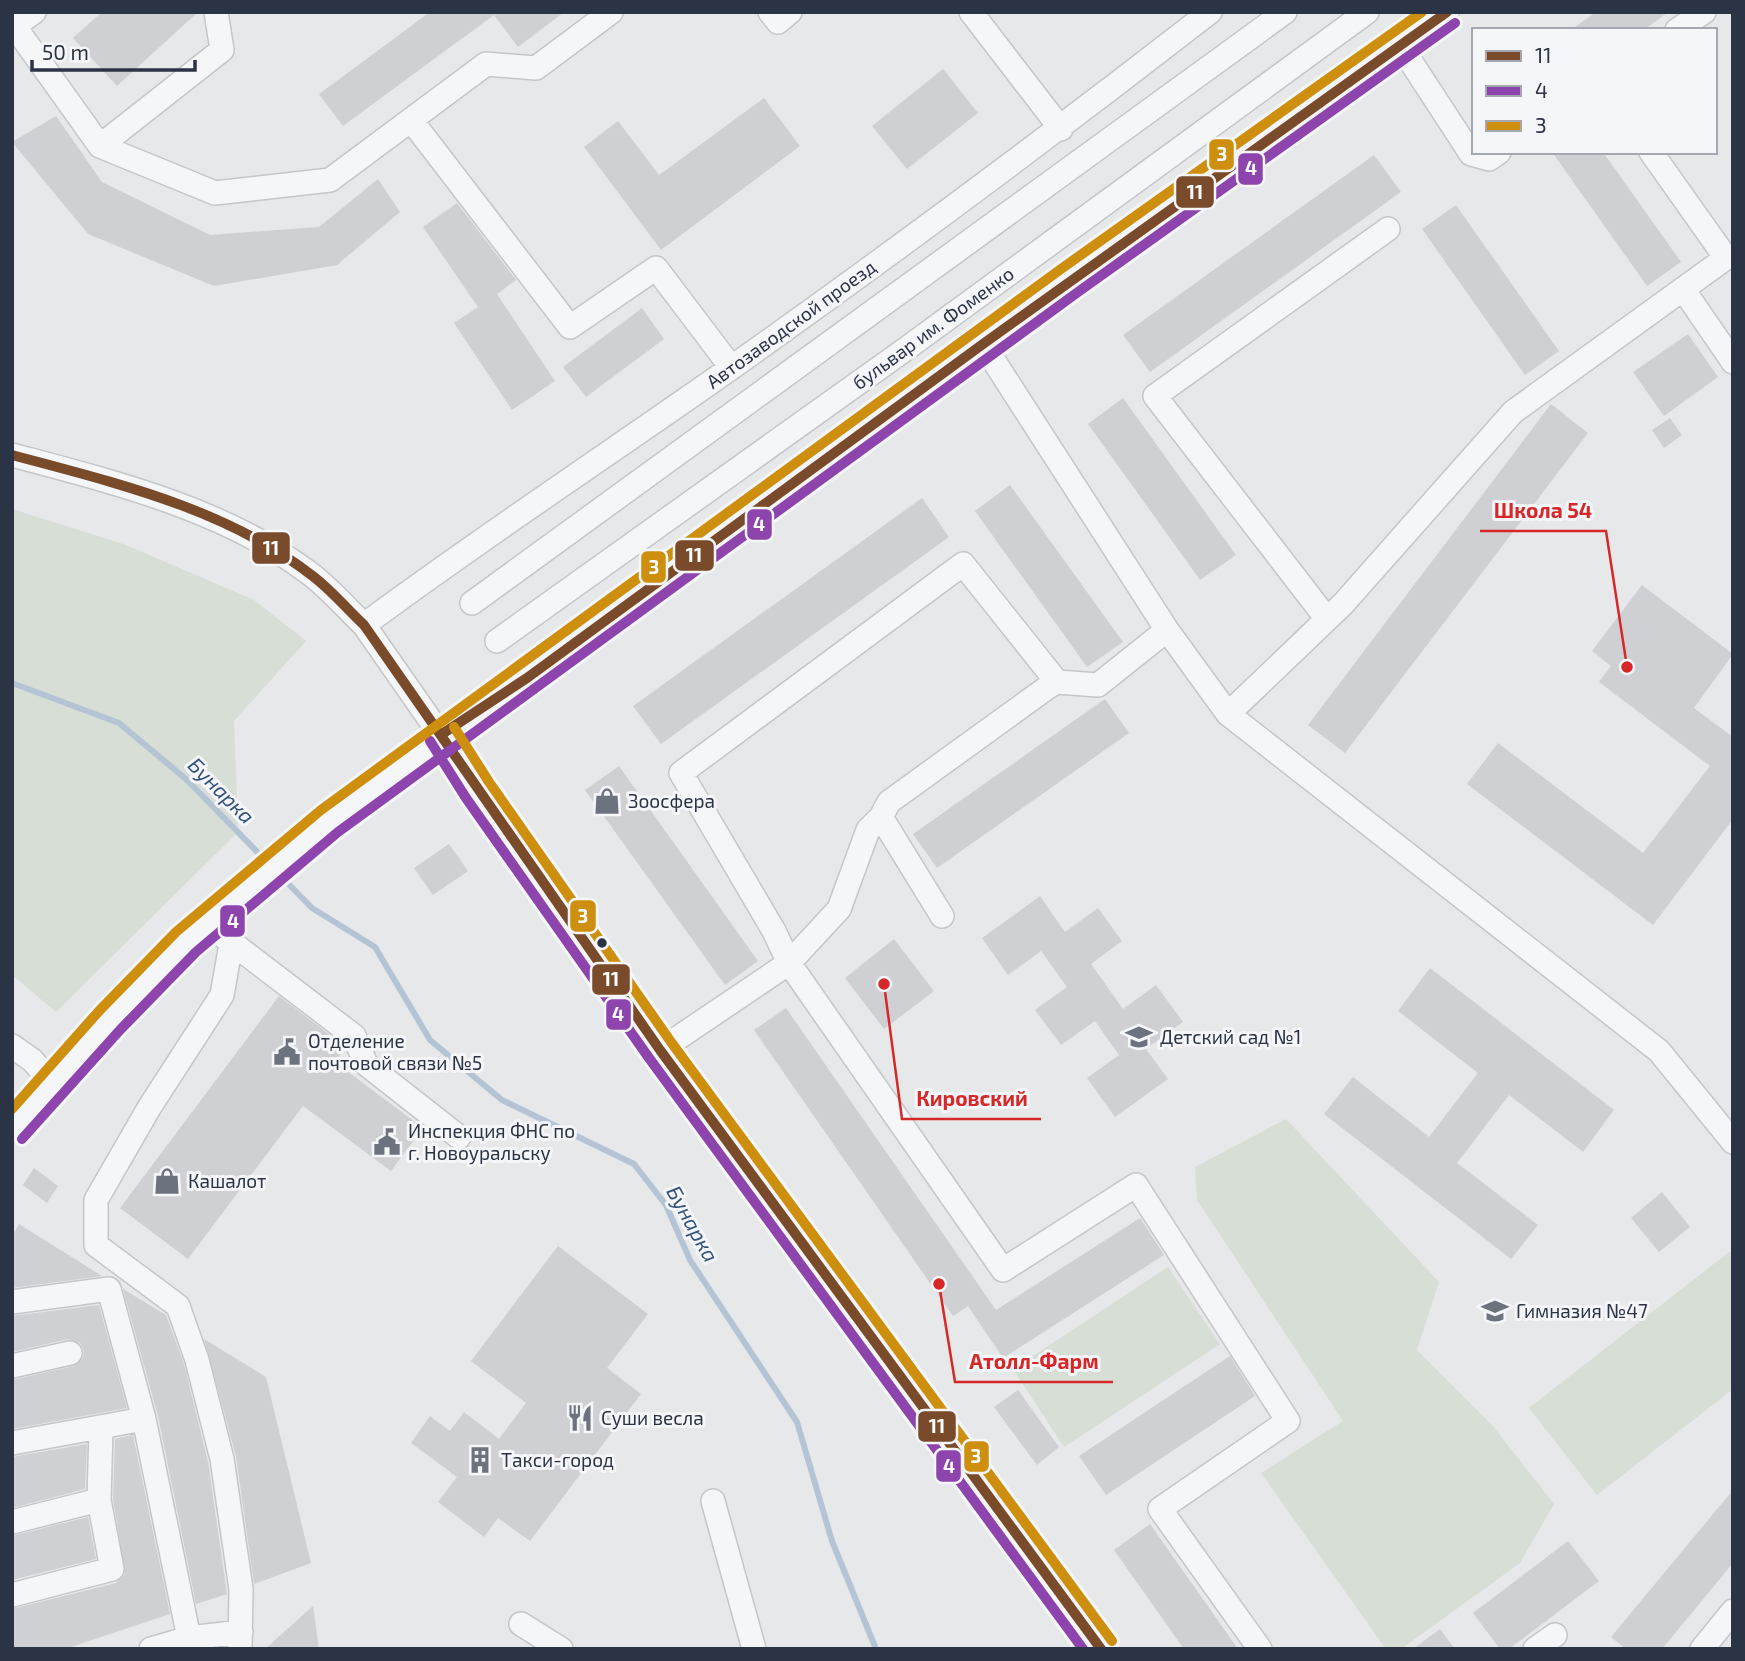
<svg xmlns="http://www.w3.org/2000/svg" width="1745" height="1661" font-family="'Exo 2',sans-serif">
	<rect width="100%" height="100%" fill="#e6e8ea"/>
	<!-- green -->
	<path fill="#d6ded6" d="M12,509L126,545L254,600L306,641L234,721L238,832L56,1012L12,975Z
		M1286,1119L1439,1282L1417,1350L1493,1426L1554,1504L1520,1563L1401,1649H1386L1261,1473L1343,1421L1197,1200L1195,1167Z
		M1733,1249V1389L1597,1495L1529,1408Z
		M1168,1267L1220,1344L1064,1447L1013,1369Z"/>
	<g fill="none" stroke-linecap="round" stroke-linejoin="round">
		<!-- stream -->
		<path stroke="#b4c4d5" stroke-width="6" d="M12,683L119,723L187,780L312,908L375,947L430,1040L502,1100L634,1164L666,1205L690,1260L797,1422L832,1541L876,1649"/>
	</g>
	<!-- building -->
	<path fill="#ced0d3" d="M102,12H198L117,86L73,38Z
		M430,12H564L518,47L494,15L343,126L319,94Z
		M1596,12H1668L1644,30H1571Z
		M943,69L978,113L907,169L872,126Z
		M764,98L800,146L661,250L584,147L618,121L659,175Z
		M56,116L102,182L210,235L319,227L378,179L400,212L337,265L214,286L88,234L12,142Z
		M1552,152H1603L1681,262L1647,286Z
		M1374,155L1401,192L1150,372L1123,335Z
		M457,203L516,280L497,294L555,381L512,410L454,323L478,307L423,227Z
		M1456,205L1559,351L1525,375L1422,229Z
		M642,308L664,339L586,397L563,367Z
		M1688,334L1718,377L1664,416L1633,372Z
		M1123,398L1236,555L1200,580L1088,424Z
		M1551,404L1588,433L1345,753L1308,725Z
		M1670,418L1682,435L1664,448L1652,430Z
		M1010,485L1123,642L1087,667L975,511Z
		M922,498L949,537L661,744L633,706Z
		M1642,585L1733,654L1694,708L1733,737V819L1653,925L1467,784L1498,743L1643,853L1710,766L1599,682L1611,666L1592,651Z
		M1105,699L1129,733L937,868L913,834Z
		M619,766L758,961L725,985L585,790Z
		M449,844L468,871L433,895L414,868Z
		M1040,896L1065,932L1098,908L1122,941L1091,964L1123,1009L1156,985L1183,1022L1146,1049L1168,1079L1115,1117L1087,1078L1119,1055L1095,1021L1061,1045L1035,1010L1067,987L1041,951L1008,975L982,938Z
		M894,939L934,991L884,1029L845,978Z
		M1430,968L1614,1110L1583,1152L1509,1095L1457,1163L1538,1225L1511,1259L1324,1114L1353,1077L1429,1137L1478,1073L1398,1011Z
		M279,996L343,1045L344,1049L335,1062L423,1128L391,1171L303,1106L188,1259L120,1208Z
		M786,1008L996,1310L1140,1218L1164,1255L1003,1358L968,1306L953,1316L754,1030Z
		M34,1168L58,1186L47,1203L23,1185Z
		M1662,1192L1690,1227L1659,1252L1631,1218Z
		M19,1224L102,1276L12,1288V1237Z
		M558,1246L648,1314L607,1368L641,1394L530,1541L498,1518L484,1537L438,1502L457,1477L411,1443L430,1416L450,1431L464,1412L499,1439L526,1403L471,1361Z
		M123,1289L166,1315L184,1364L208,1462L227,1594L196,1604L158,1416Z
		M99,1305L127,1408L12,1429V1380L74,1366L83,1358L84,1351L80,1343L68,1339L12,1352V1316Z
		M204,1339L266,1377L311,1563L254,1584L236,1456Z
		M1230,1356L1255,1396L1106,1495L1079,1456Z
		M1018,1390L1059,1447L1037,1465L994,1407Z
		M133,1435L170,1614L65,1649H12V1609L116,1583L125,1574L113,1499L115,1439Z
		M87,1444L85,1489L12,1508V1457Z
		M1733,1490V1563L1662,1649H1626L1611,1637Z
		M88,1517L96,1559L12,1580V1536Z
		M1150,1524L1238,1649H1184L1114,1550Z
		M1568,1541L1599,1581L1509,1649H1500L1473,1613Z
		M313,1606L319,1649H265Z
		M1440,1629L1455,1649H1413Z"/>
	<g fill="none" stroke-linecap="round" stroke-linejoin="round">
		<defs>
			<path id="minor" d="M770,12L778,22L790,12
				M971,12L1061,129
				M15,27L100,146L215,193L330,180L486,64L536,68L611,12
				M12,28L34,12
				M1677,30L1704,12
				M1400,45L1471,154L1489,159L1499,152
				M411,120L570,327L656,268L731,367
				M100,146L222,50L216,12
				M1683,289L1733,362
				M983,344L1167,630L1228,714L1659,1051L1733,1142
				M12,455C113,482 220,508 305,570C327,585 345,607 364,625L660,1050L1101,1649
				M472,603L1285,12
				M1327,619L1155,396L1388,229
				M364,625C484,536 609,454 731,368C893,253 1053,134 1210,12
				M497,641L903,351L1367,12
				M1057,682L963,564L681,773L774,931L789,963L839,909L868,830L881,817L889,802L1048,687L1057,682L1098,685L1167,630
				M1228,714L1343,604L1513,412L1726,258L1651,152
				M881,817L942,916
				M223,936L354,1036L366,1064L459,1137
				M231,944L222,995L149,1108L96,1200V1245L178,1306L197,1360L222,1459L241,1589L240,1649
				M12,1046L32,1060L53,1084
				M660,1050L789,963L1003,1270L1136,1185L1288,1421L1160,1509L1260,1649
				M12,1130C77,1057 140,981 213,917C365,784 534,673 696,554C945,371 1193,188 1447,12
				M12,1302L109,1289L144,1419L189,1638
				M12,1366L70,1353
				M12,1443L144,1419
				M713,1501L754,1649
				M12,1522L99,1500
				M12,1595L112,1569L99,1500L101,1429
				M521,1624L561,1649
				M151,1649L189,1638L241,1632
				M1535,1649L1555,1635
				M1702,1649L1733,1611"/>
		</defs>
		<!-- minor casing -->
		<use href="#minor" stroke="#c4c6c8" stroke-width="26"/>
		<!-- minor -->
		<use href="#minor" stroke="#f5f6f7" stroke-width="23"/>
		<defs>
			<path id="bus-1" d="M12,455C116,483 228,509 314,577C332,591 347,609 364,625L660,1050L1101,1649
				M442,734L527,678L983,344L1447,12"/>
			<path id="bus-2" d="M430,741L466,798L649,1058L1083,1649
				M22,1139L120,1030L196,952L338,832L1078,292L1455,23"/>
			<path id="bus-3" d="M454,727L489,782L671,1042L1112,1641
				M12,1109L99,1011L176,932L321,810L1061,269L1422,12"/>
		</defs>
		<!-- bus-1 casing -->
		<use href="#bus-1" stroke="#f4f6f9" stroke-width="16"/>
		<!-- bus-2 casing -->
		<use href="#bus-2" stroke="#f4f6f9" stroke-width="16"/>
		<!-- bus-3 casing -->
		<use href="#bus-3" stroke="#f4f6f9" stroke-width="16"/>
		<!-- bus-1 -->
		<use href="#bus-1" stroke="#7a4b2a" stroke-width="10"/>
		<!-- bus-2 -->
		<use href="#bus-2" stroke="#8e44ad" stroke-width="10"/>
		<!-- bus-3 -->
		<use href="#bus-3" stroke="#ce8f0e" stroke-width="10"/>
	</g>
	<!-- icons -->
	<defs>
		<symbol id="shop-bare" viewBox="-9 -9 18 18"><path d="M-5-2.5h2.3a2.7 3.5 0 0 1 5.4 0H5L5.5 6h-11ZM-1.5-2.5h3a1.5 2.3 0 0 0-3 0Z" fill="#6c737f" stroke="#f4f6f9" stroke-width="2.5" paint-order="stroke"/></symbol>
		<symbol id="school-bare" viewBox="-9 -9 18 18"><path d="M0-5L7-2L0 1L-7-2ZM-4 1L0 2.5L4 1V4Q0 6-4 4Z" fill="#6c737f" stroke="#f4f6f9" stroke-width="2.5" paint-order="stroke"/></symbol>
		<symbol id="civic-bare" viewBox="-9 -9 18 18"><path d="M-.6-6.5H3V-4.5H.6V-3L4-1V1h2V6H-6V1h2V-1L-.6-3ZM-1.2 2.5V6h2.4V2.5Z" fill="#6c737f" stroke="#f4f6f9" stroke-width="2.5" paint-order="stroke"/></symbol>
		<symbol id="restaurant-bare" viewBox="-9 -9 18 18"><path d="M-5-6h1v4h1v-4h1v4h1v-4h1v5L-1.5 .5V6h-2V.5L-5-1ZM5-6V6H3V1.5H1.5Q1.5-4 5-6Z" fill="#6c737f" stroke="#f4f6f9" stroke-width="2.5" paint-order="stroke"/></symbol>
		<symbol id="building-bare" viewBox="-9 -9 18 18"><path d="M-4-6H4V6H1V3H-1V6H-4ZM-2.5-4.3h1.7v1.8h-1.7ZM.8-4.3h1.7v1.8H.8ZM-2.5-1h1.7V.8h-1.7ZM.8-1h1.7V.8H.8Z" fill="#6c737f" stroke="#f4f6f9" stroke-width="2.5" paint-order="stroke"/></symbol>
	</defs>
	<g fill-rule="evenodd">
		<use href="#shop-bare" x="588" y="782" width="38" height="38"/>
		<use href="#school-bare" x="1120" y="1018" width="38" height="38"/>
		<use href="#civic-bare" x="268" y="1033" width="38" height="38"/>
		<use href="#civic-bare" x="368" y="1123" width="38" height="38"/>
		<use href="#shop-bare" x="148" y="1162" width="38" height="38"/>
		<use href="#school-bare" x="1476" y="1292" width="38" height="38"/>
		<use href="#restaurant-bare" x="561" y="1399" width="38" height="38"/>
		<use href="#building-bare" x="461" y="1441" width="38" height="38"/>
	</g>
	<!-- markers -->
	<circle fill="#2b3445" stroke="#f4f6f9" stroke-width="2.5" cx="602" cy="943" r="6"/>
	<g text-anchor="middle" stroke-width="6" stroke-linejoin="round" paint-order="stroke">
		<!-- street labels -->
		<g font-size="19" fill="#2b3445" stroke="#f4f6f9">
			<text transform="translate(791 324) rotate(-36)" y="7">Автозаводской проезд</text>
			<text transform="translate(933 328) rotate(-36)" y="7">бульвар им. Фоменко</text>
		</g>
		<!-- poi labels -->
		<g font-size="19" fill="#2b3445" stroke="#f4f6f9" text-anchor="start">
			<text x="628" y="808">Зоосфера</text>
			<text x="1160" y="1044">Детский сад №1</text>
			<text x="308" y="1048">Отделение<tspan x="308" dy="22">почтовой связи №5</tspan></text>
			<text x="408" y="1138">Инспекция ФНС по<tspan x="408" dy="22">г. Новоуральску</tspan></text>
			<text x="188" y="1188">Кашалот</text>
			<text x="1516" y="1318">Гимназия №47</text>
			<text x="601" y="1425">Суши весла</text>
			<text x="501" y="1467">Такси-город</text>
		</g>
		<!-- water labels -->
		<g font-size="21" font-style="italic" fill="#34527a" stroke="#f4f6f9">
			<text transform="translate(221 791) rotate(45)" y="7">Бунарка</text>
			<text transform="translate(692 1224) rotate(61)" y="7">Бунарка</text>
		</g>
	</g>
	<!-- callouts -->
	<path fill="none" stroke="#d62828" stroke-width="2.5" d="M1627 667L1606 531H1480M884 984L902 1119H1041M939 1284L955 1382H1113"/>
	<g fill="#d62828" stroke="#f4f6f9" stroke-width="2.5">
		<circle cx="1627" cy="667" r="7"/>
		<circle cx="884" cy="984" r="7"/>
		<circle cx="939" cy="1284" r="7"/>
	</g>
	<g font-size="21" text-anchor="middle" font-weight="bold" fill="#d62828" stroke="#f4f6f9" stroke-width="6" stroke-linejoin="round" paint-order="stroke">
		<text x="1543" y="518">Школа 54</text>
		<text x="972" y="1106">Кировский</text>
		<text x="1034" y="1369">Атолл-Фарм</text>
	</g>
	<g stroke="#f4f6f9" stroke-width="2.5">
		<rect x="1208" y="138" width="27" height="33" rx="7" fill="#ce8f0e"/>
		<rect x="1237" y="152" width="27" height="34" rx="7" fill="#8e44ad"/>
		<rect x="1175" y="175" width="40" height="34" rx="7" fill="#7a4b2a"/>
		<rect x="746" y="508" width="27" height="33" rx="7" fill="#8e44ad"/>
		<rect x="251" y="531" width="40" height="34" rx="7" fill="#7a4b2a"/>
		<rect x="674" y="539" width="41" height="33" rx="7" fill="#7a4b2a"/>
		<rect x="640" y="550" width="27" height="34" rx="7" fill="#ce8f0e"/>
		<rect x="569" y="899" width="28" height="34" rx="7" fill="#ce8f0e"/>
		<rect x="219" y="904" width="27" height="34" rx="7" fill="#8e44ad"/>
		<rect x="591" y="963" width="40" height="33" rx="7" fill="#7a4b2a"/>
		<rect x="605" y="998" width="27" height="33" rx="7" fill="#8e44ad"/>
		<rect x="917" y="1410" width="40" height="33" rx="7" fill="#7a4b2a"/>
		<rect x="963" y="1440" width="27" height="33" rx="7" fill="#ce8f0e"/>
		<rect x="935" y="1449" width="27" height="34" rx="7" fill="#8e44ad"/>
	</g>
	<g font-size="19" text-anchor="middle" font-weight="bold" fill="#fff">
		<text x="1222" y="161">3</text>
		<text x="1251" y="175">4</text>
		<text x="1195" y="199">11</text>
		<text x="759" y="531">4</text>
		<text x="271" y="555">11</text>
		<text x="694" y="562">11</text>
		<text x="654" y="574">3</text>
		<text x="583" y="923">3</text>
		<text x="233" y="928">4</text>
		<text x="611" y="986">11</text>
		<text x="618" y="1021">4</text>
		<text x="937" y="1433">11</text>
		<text x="976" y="1463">3</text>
		<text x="949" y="1473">4</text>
	</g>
	<!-- border -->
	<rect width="1745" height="1661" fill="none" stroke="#2b3445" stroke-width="28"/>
	<!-- legend -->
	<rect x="1472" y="28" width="245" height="126" fill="#f4f6f9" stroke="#a4a8b1" stroke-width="2"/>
	<rect x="1486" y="51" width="35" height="10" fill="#7a4b2a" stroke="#a4a8b1" stroke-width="2"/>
	<text x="1535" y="63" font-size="21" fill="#2b3445">11</text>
	<rect x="1486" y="86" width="35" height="10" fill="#8e44ad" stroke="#a4a8b1" stroke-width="2"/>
	<text x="1535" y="98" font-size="21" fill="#2b3445">4</text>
	<rect x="1486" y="121" width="35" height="10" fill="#ce8f0e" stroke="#a4a8b1" stroke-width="2"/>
	<text x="1535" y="133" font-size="21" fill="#2b3445">3</text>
	<!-- scale -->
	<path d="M32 60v10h163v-10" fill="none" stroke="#2b3445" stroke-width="3.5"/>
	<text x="42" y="60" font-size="21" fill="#2b3445" stroke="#f4f6f9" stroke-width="5" paint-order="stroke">50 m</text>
</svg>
